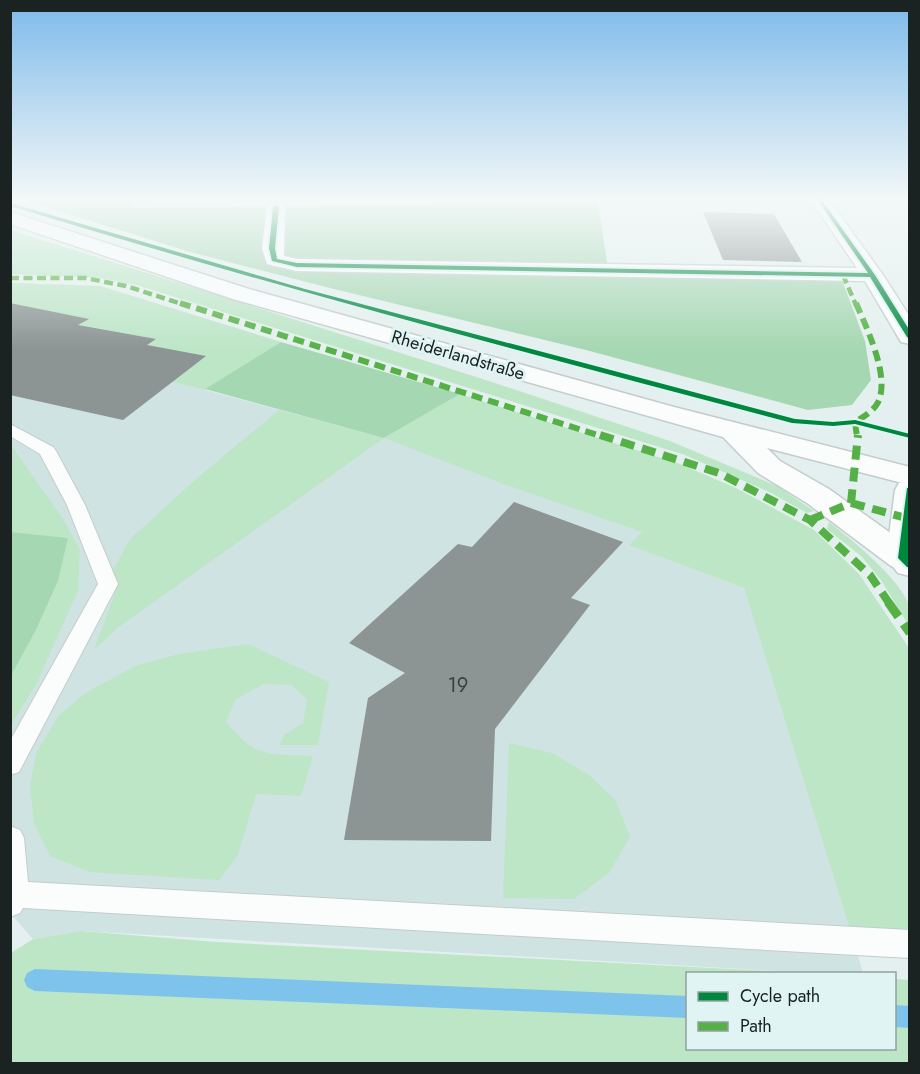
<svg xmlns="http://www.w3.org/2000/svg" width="920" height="1074" font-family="Jost,sans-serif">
	<rect width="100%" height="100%" fill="#e4f0ef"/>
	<!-- built -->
	<path fill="#cfe3e2" d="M11,283L100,286L281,342L205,390L384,438L643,532L630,545L744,588L823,836L863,973H810L81,931L33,939L11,914V725L35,687L11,569Z"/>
	<!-- green -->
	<path fill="#bde6c7" d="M11,230L486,380L670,441L777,486L814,511L807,513L769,492L685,455L136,285L100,278L11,274Z
		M11,283L100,286L281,342L205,389L172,382L205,357L147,345L156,339L78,325L88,319L11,303Z
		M460,394L680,464L736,488L814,530L859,574L909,648V932L849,926L744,588L629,545L642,532L501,483L384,438L120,626L94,650L116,590L113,570L130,539L203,473L279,410L384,438Z
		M11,445L63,519L80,550L78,591L35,687L11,725V676L35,632L58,581L68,538L11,532Z
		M829,522C851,539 903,581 910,608C911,613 910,621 909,626L881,580L861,556L827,529Z
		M248,644L329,682L318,745H279L285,734L303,723L307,700L292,685L263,684L235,700L226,722C256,759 270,754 313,756L301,796L256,794L238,855L219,880L90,872L50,856L34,823L30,787L36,753L59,715L87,692L135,666L179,654Z
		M509,743L552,753L589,775L615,800L630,836L610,872L574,899L503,898Z
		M81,931L217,942L806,973L688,974V1048H894L895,979L909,980V1063H11V953L33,939Z"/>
	<!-- forest -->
	<path fill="#a6d7b3" d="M21,199H133L132,208L598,203L608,268L839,272L865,341L871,380L852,405L808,410L586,350L334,289L190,252Z
		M281,342L460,394L384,438L205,389Z
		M11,532L68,538L58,581L35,632L11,676Z"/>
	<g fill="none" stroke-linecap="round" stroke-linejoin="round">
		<!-- stream -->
		<path fill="#7ec3ec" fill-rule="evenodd" d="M35,969L688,996V1018L35,991L27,987L24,980L27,973Z
			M894,1005L910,1006V1028L894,1027Z"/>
	</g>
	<!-- building -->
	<path fill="#8c9494" d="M703,212L774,214L802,262L723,260Z
		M10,303L89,319L78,325L156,339L147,345L206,356L123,420L10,395Z
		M514,502L623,542L571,598L590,605L495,729L491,841L344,840L368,698L405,673L349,643L458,544L472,547Z"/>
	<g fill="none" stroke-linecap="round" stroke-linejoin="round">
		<defs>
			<path id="service" d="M10,424L53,447L56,451L85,505L118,584L19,772L10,775V741L98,584L67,505L40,454L10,436Z
				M10,826L20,830L24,838L28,882L910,930V958L23,908L20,913L10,917Z"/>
			<path id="minor" d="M810,199H828L883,275L910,317V344L901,342L865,281L297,271L267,264L262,248L267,207L269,203H283L285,207L284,256L297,259L857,268Z
				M910,481V576L898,573L886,558L895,490L899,483Z"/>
			<path id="secondary" d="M10,212L249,289L674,407L910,467V485L767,448L780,461L829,489L910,547V567L903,569L891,566L807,503L758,473L723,437L233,299L10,224Z"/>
		</defs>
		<!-- service casing -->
		<use href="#service" stroke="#c4cdcc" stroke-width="2"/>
		<!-- minor casing -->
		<use href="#minor" stroke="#c4cdcc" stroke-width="3"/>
		<!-- secondary casing -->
		<use href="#secondary" stroke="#c4cdcc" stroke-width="3"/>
		<!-- service -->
		<use href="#service" fill="#fbfdfd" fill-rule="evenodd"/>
		<!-- minor -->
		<use href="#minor" fill="#fbfdfd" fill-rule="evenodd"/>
		<!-- secondary -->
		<use href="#secondary" fill="#fbfdfd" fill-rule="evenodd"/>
		<!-- quiet-far3 -->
		<path stroke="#55b145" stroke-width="4.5" stroke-dasharray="9 4.5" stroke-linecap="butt" d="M843,275L856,305
			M10,278H85L126,286L185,305"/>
		<!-- quiet-far2 -->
		<path stroke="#55b145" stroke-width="6" stroke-dasharray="11 6" stroke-linecap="butt" d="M180,303L604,437
			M856,303C866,327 892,379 877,404C872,412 863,417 855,422L857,437"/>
		<!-- quiet-far1 -->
		<path stroke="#55b145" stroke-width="8" stroke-dasharray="14 8" stroke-linecap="butt" d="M600,435L719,473L810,520L870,575L889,603
			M851,503L910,519
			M810,520L851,503L858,435"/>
		<!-- quiet -->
		<path stroke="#55b145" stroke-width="9" stroke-dasharray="18 9" stroke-linecap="butt" d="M888,602L910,633"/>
		<defs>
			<path id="cycleway" d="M817,199H821L875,275L910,331V339L907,337L870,277L297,267L272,261L269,248L273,207L276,205L279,207L275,248L277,259L297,263L868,273Z
				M10,203L305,289L795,419L833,422L855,420L910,434V438L855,424L833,426L792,423C531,354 269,285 10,206Z
				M907,488H910V539L908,557L910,559V568L907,567L898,558Z"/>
		</defs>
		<!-- cycleway casing -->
		<use href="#cycleway" stroke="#e0f4f3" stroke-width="4"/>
		<!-- cycleway -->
		<use href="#cycleway" fill="#00873e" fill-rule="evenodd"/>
	</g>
	<!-- sky -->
	<linearGradient id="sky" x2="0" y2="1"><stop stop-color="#7dbaea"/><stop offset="0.57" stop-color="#f3f8f8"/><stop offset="1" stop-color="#f3f8f8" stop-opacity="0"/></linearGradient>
	<rect width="920" height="349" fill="url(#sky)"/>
	<g text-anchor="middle" stroke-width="6" stroke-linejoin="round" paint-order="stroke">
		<!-- far-street labels -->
		<g font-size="18" fill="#1b2222" stroke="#e0f4f3">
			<text transform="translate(458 355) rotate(16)" y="6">Rheiderlandstraße</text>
		</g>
		<!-- number labels -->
		<g font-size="20" fill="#373e3e">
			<text x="458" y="692">19</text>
		</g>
	</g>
	<!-- border -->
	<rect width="920" height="1074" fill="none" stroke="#1b2222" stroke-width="24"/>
	<!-- legend -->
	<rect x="686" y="972" width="210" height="78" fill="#e0f4f3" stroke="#91a09f" stroke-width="1.5"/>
	<rect x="698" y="992" width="30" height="9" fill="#00873e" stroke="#91a09f" stroke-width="1.5"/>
	<text x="740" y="1002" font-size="18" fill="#1b2222">Cycle path</text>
	<rect x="698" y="1022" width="30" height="9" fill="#55b145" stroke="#91a09f" stroke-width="1.5"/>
	<text x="740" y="1032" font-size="18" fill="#1b2222">Path</text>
</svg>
